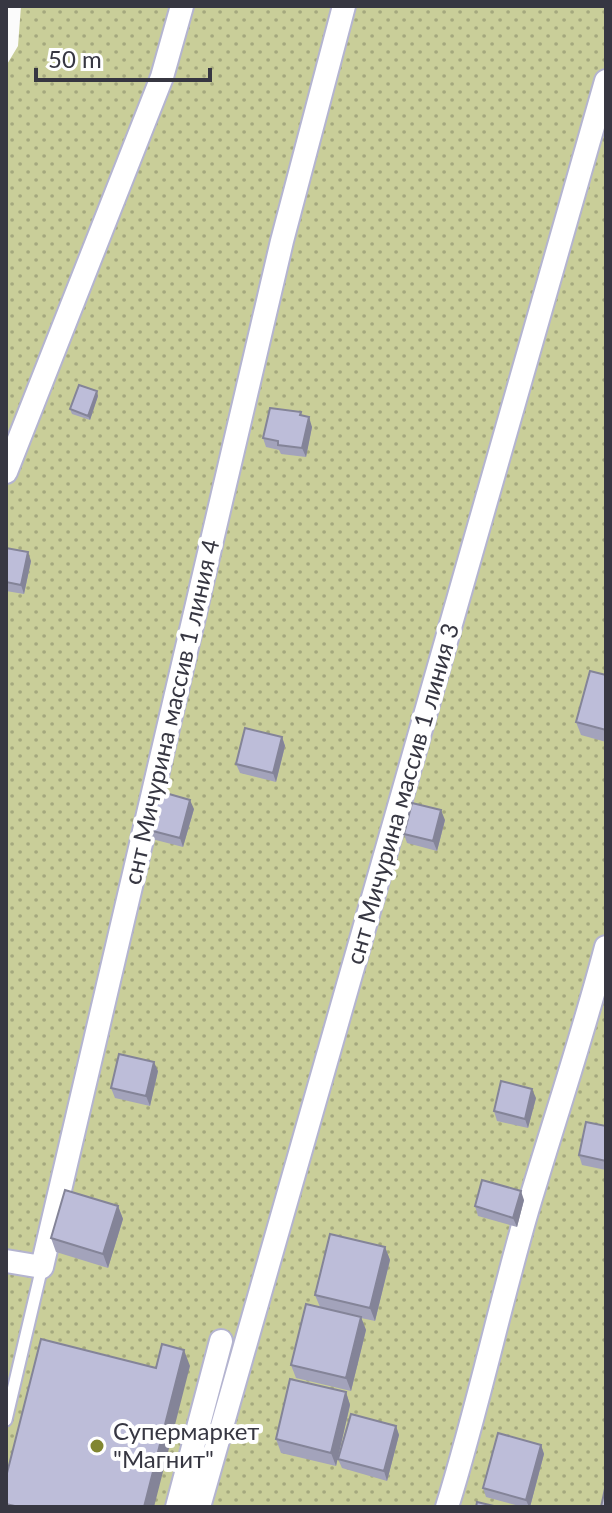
<svg xmlns="http://www.w3.org/2000/svg" width="612" height="1513" font-family="Lato,sans-serif">
	<defs>
		<pattern id="garden-dots" width="8" height="8" patternUnits="userSpaceOnUse" patternTransform="scale(2)"><rect width="8" height="8" fill="#c9ce99"/><path d="M2 2h.1M6 6h.1" fill="none" stroke="#a4a87e" stroke-width="1.8" stroke-linecap="round"/></pattern>
	</defs>
	<rect width="100%" height="100%" fill="#fbfbfb"/>
	<!-- garden -->
	<path fill="url(#garden-dots)" d="M21,6H606V1507H6V66L18,46Z"/>
	<g fill="none" stroke-linecap="round" stroke-linejoin="round">
		<defs>
			<path id="service" d="M6,1420L42,1267"/>
			<path id="minor" d="M6,472L162,77L182,6
				M6,1261L42,1267L282,241L344,6
				M177,1507L221,1341
				M199,1507L606,81
				M447,1507C478,1408 499,1307 528,1208C554,1121 583,1035 606,947"/>
		</defs>
		<!-- service casing -->
		<use href="#service" stroke="#b4b4d0" stroke-width="15"/>
		<!-- minor casing -->
		<use href="#minor" stroke="#b4b4d0" stroke-width="26"/>
		<!-- service -->
		<use href="#service" stroke="#fff" stroke-width="11"/>
		<!-- minor -->
		<use href="#minor" stroke="#fff" stroke-width="22"/>
	</g>
	<!-- wall -->
	<path fill="#a3a3bb" d="M98,396L90,420L72,414L70,409Z
		M301,412L302,416L312,427L306,457L281,454L279,450L266,447L263,438Z
		M6,548L31,561L24,594L6,591Z
		M606,675V742L581,735L576,722Z
		M282,737L285,746L276,782L240,773L236,764Z
		M194,809L183,847L148,838L145,829Z
		M445,820L437,851L407,843L404,834Z
		M158,1071L150,1106L115,1098L111,1088Z
		M536,1098L528,1128L497,1121L494,1111Z
		M606,1126V1170L582,1165L579,1155Z
		M524,1200L517,1227L478,1216L475,1206Z
		M118,1206L123,1219L108,1268L56,1252L51,1238Z
		M385,1247L390,1260L375,1321L361,1318L366,1330L351,1391L296,1378L291,1365L320,1307L315,1295Z
		M346,1392L350,1405L336,1466L281,1453L276,1439Z
		M396,1426L399,1435L387,1481L342,1468L338,1459Z
		M541,1445L544,1454L530,1507H523L486,1497L483,1488Z"/>
	<!-- shaded-wall -->
	<path fill="#848498" d="M97,391L98,396L90,420L88,416Z
		M309,417L312,427L306,457L302,448Z
		M28,552L31,561L24,594L21,585Z
		M282,737L285,746L276,782L273,773Z
		M190,800L194,809L183,847L180,838Z
		M441,810L445,820L437,851L433,841Z
		M154,1062L158,1071L150,1106L146,1096Z
		M532,1089L536,1098L528,1128L525,1119Z
		M521,1191L524,1200L517,1227L513,1218Z
		M118,1206L123,1219L108,1268L103,1254Z
		M385,1247L390,1260L375,1321L370,1308Z
		M361,1317L366,1330L351,1391L346,1378Z
		M184,1350L190,1366L154,1507H144Z
		M346,1392L350,1405L336,1466L331,1453Z
		M396,1426L399,1435L387,1481L384,1471Z
		M541,1445L544,1454L530,1507H529L526,1500Z"/>
	<!-- building -->
	<path fill="#bdbdd9" stroke="#848498" stroke-width="2" d="M79,385L97,391L88,416L70,409Z
		M270,408L301,412L300,415L309,417L302,448L278,445V441L263,438Z
		M6,548L28,552L21,585L6,582Z
		M590,671L606,675V730L576,722Z
		M245,728L282,737L273,773L236,764Z
		M155,790L190,800L180,838L145,829Z
		M412,803L441,810L433,841L404,834Z
		M119,1054L154,1062L146,1096L111,1088Z
		M501,1081L532,1089L525,1119L494,1111Z
		M586,1122L606,1126V1161L579,1155Z
		M482,1180L521,1191L513,1218L475,1206Z
		M65,1190L118,1206L103,1254L51,1238Z
		M330,1234L385,1247L370,1308L315,1295Z
		M306,1304L361,1317L346,1378L291,1365Z
		M41,1339L156,1368L162,1344L184,1350L144,1507H19L6,1504V1477Z
		M290,1379L346,1392L331,1453L276,1439Z
		M351,1414L396,1426L384,1471L338,1459Z
		M498,1433L541,1445L526,1500L483,1488Z
		M606,1484V1507H601Z
		M477,1502L498,1507H476Z"/>
	<!-- markers -->
	<circle fill="#818631" stroke="#fff" stroke-width="3" cx="97" cy="1446" r="8"/>
	<g text-anchor="middle" stroke-width="8" stroke-linejoin="round" paint-order="stroke">
		<!-- street labels -->
		<g font-size="24" fill="#373742" stroke="#fff">
			<text transform="translate(172 712) rotate(-77)" y="8">снт Мичурина массив 1 линия 4</text>
			<text transform="translate(403 794) rotate(-74)" y="8">снт Мичурина массив 1 линия 3</text>
		</g>
		<!-- poi labels -->
		<g font-size="24" fill="#373742" stroke="#fff" text-anchor="start">
			<text x="113" y="1440">Супермаркет<tspan x="113" dy="28">"Магнит"</tspan></text>
		</g>
	</g>
	<!-- border -->
	<rect width="612" height="1513" fill="none" stroke="#373742" stroke-width="16"/>
	<!-- scale -->
	<path d="M36 68v12h174v-12" fill="none" stroke="#373742" stroke-width="4"/>
	<text x="48" y="68" font-size="24" fill="#373742" stroke="#ffffff" stroke-width="6" paint-order="stroke">50 m</text>
</svg>
